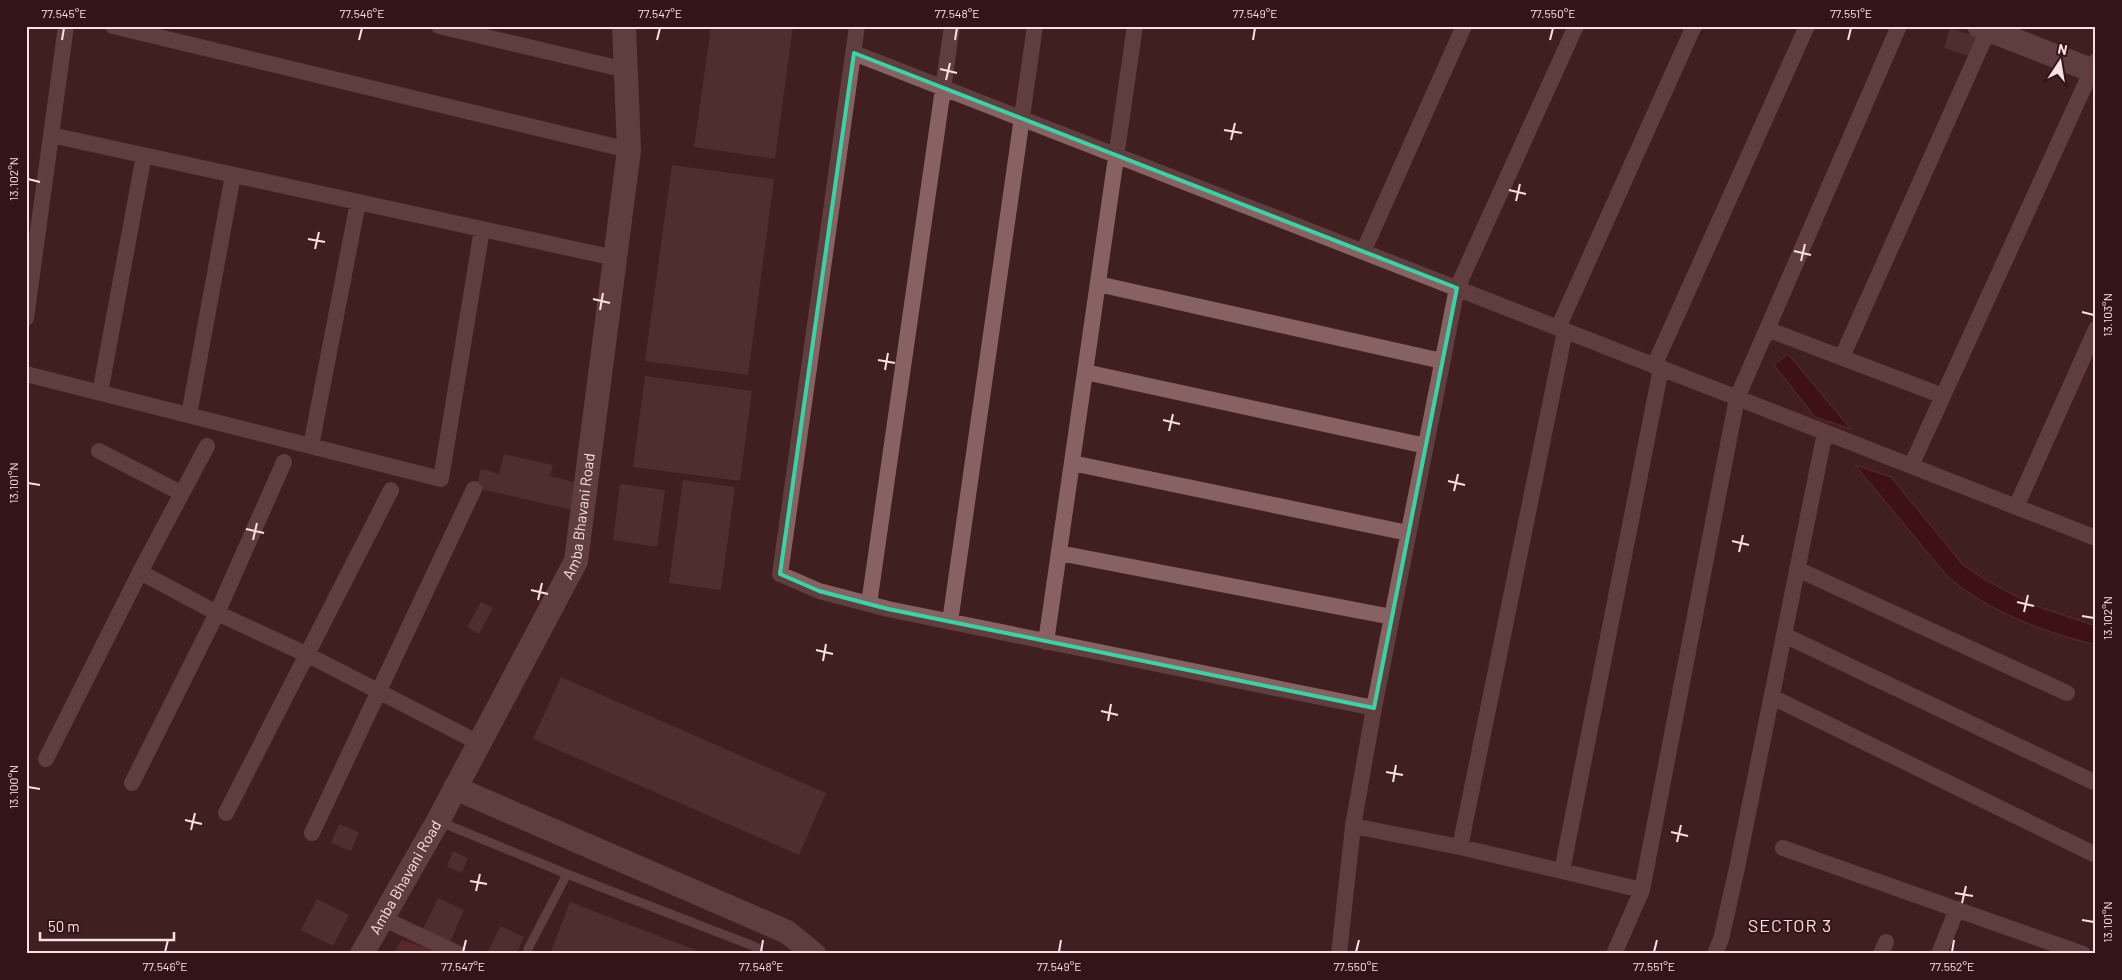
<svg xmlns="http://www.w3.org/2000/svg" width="2122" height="980" font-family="Barlow,sans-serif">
	<rect width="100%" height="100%" fill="#3f1f20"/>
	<!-- green -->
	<path fill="#753337" d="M402,940L447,954H393Z"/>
	<!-- water -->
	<path fill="#3a0008" stroke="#734449" d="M1788,354L1851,429L1815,417L1774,365Z
		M1855,465L1891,477L1963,565L1984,579L2033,605L2096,626V645C2042,631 1990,613 1947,576Z"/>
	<!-- building -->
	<path fill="#634040" d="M711,26H793L775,159L694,147Z
		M1950,28L1978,37L1972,57L1944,48Z
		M672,165L774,179L748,375L645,361Z
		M645,376L752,391L740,481L633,467Z
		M504,454L553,465L550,476L578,483L572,510L476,488L481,469L499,474Z
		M683,480L735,487L721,590L669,583Z
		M620,484L665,490L657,547L613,540Z
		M481,602L493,608L479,634L467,627Z
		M561,677L826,793L799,855L533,739Z
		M339,824L359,832L351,851L331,843Z
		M453,851L468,858L462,873L447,867Z
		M438,898L464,910L449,944L422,931Z
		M317,899L349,915L333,946L301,930Z
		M570,902L706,954H550Z
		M500,926L524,937L516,954H487Z"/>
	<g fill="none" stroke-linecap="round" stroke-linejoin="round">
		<!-- lane -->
		<path stroke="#886262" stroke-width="9" d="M438,821L567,874L756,947L760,954
			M529,954L528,949L567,874"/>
		<!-- street -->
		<path stroke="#886262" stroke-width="16" d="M113,26L629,150
			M439,26L626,70
			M857,26L780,574L819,591L888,609L1374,708
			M854,53L2096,538
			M51,135L615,258
			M1363,252L1464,26
			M1098,284L1442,361
			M26,318L66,26
			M1558,328L1694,26
			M1767,329L1943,396
			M1842,357L1990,26
			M1654,366L1807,26
			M1085,372L1426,446
			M26,374L441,479L482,229
			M100,393L144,155
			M189,415L233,175
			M311,446L358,202
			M99,451L181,493
			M1072,463L1408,533
			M1911,466L2096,61
			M2016,507L2096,329
			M1059,553L1392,617
			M1797,569L2067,693
			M140,572L217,613L308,655L479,743
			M869,604L952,26
			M950,622L1035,26
			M1784,635L2096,783
			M1046,642L1135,26
			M1772,697L2096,855
			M46,759L140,572L207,446
			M132,783L217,613L284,462
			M226,813L391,490
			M1353,826L1460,847L1642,890
			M312,833L474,489
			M1460,847L1565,331
			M1783,848L2083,954
			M1562,871L1661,368
			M384,919L459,954
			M1339,954L1353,826L1374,708L1457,288L1576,26
			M1614,954L1642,890L1737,398L1899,26
			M1715,954L1721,939L1737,868L1825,432
			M1881,954L1886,942
			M1939,954L1957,909"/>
		<!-- secondary -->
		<g stroke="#886262" stroke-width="24">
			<path d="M1979,26L2096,72"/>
			<path d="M455,788L787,932L814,954"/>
			<path id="s1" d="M362,954L438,821L576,561L629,150L624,26"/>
		</g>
	</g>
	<!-- marked area -->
	<path d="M0 0H2122V980H0ZM854,53L1457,288L1374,708L888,609L819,591L780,574Z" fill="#3f1f20" fill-opacity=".55" fill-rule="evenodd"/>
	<path fill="none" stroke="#36d4a7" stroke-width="4" stroke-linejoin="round" d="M854,53L1457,288L1374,708L888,609L819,591L780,574Z"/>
	<!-- ticks -->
	<path fill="none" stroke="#f8e1e1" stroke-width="2" d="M62,40L64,28M359,40L362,28M657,40L660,28M955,40L957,28M1253,40L1255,28M1550,40L1553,28M1848,40L1851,28M940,69L957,73M946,80L950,63M1224,130L1242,133M1231,140L1235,123M28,179L40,182M1509,190L1526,194M1516,201L1520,184M308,239L325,242M315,249L319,232M1794,251L1811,255M1801,261L1805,244M593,299L610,303M600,310L603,293M2082,312L2094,315M878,360L895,363M885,370L888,353M1163,420L1180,424M1169,431L1173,414M1448,481L1465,485M28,483L40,485M1454,491L1458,474M246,529L264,533M253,540L257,523M1732,541L1749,545M1739,552L1743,535M531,590L548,594M538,600L542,583M2017,602L2034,606M2024,612L2028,595M2082,616L2094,618M816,650L833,654M823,661L826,644M1101,711L1118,715M1108,721L1111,704M1386,772L1403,775M1393,782L1396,765M28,787L40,789M185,820L202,824M191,830L195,813M1671,832L1688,836M1677,842L1681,825M470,881L487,884M476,891L480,874M1955,893L1973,896M1962,903L1966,886M2082,920L2094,922M165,952L168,940M463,952L466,940M761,952L763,940M1059,952L1061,940M1356,952L1359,940M1654,952L1657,940M1952,952L1954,940"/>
	<g text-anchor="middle" stroke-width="4" stroke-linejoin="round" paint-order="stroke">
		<!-- street labels -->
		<g font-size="15" fill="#f8e1e1" stroke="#341517">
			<text dy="5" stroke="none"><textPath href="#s1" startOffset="492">Amba Bhavani Road</textPath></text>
			<text dy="5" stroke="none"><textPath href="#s1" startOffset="88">Amba Bhavani Road</textPath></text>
		</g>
		<!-- quarter labels -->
		<g font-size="18" letter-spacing="1" fill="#f8e1e1" stroke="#341517">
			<text x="1790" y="932">SECTOR 3</text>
		</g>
	</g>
	<!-- border -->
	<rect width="2122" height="980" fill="none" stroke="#341517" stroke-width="55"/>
	<!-- north arrow -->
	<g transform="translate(2060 62) rotate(12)" stroke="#341517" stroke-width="4" paint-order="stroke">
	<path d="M0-4L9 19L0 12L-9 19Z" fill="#f8e1e1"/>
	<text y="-8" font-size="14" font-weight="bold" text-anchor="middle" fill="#f8e1e1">N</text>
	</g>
	<!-- scale -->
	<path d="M40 932v8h134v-8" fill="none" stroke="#f8e1e1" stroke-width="2.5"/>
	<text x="48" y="932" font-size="15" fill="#f8e1e1" stroke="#341517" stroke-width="4" paint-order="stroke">50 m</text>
	<rect x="28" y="28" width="2066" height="924" fill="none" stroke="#f8e1e1" stroke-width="2"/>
	<g font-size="12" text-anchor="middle" fill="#f8e1e1">
		<text x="64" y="18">77.545°E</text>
		<text x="362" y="18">77.546°E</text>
		<text x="660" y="18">77.547°E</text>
		<text x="957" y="18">77.548°E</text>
		<text x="1255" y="18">77.549°E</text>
		<text x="1553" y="18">77.550°E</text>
		<text x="1851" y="18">77.551°E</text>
		<text transform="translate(14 179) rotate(-90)" y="4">13.102°N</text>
		<text transform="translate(2108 315) rotate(-90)" y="4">13.103°N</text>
		<text transform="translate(14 483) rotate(-90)" y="4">13.101°N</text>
		<text transform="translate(2108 618) rotate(-90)" y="4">13.102°N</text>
		<text transform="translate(14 787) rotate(-90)" y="4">13.100°N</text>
		<text transform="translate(2108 922) rotate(-90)" y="4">13.101°N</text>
		<text x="165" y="971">77.546°E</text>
		<text x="463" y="971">77.547°E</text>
		<text x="761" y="971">77.548°E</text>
		<text x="1059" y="971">77.549°E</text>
		<text x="1356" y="971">77.550°E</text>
		<text x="1654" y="971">77.551°E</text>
		<text x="1952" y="971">77.552°E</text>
	</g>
</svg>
